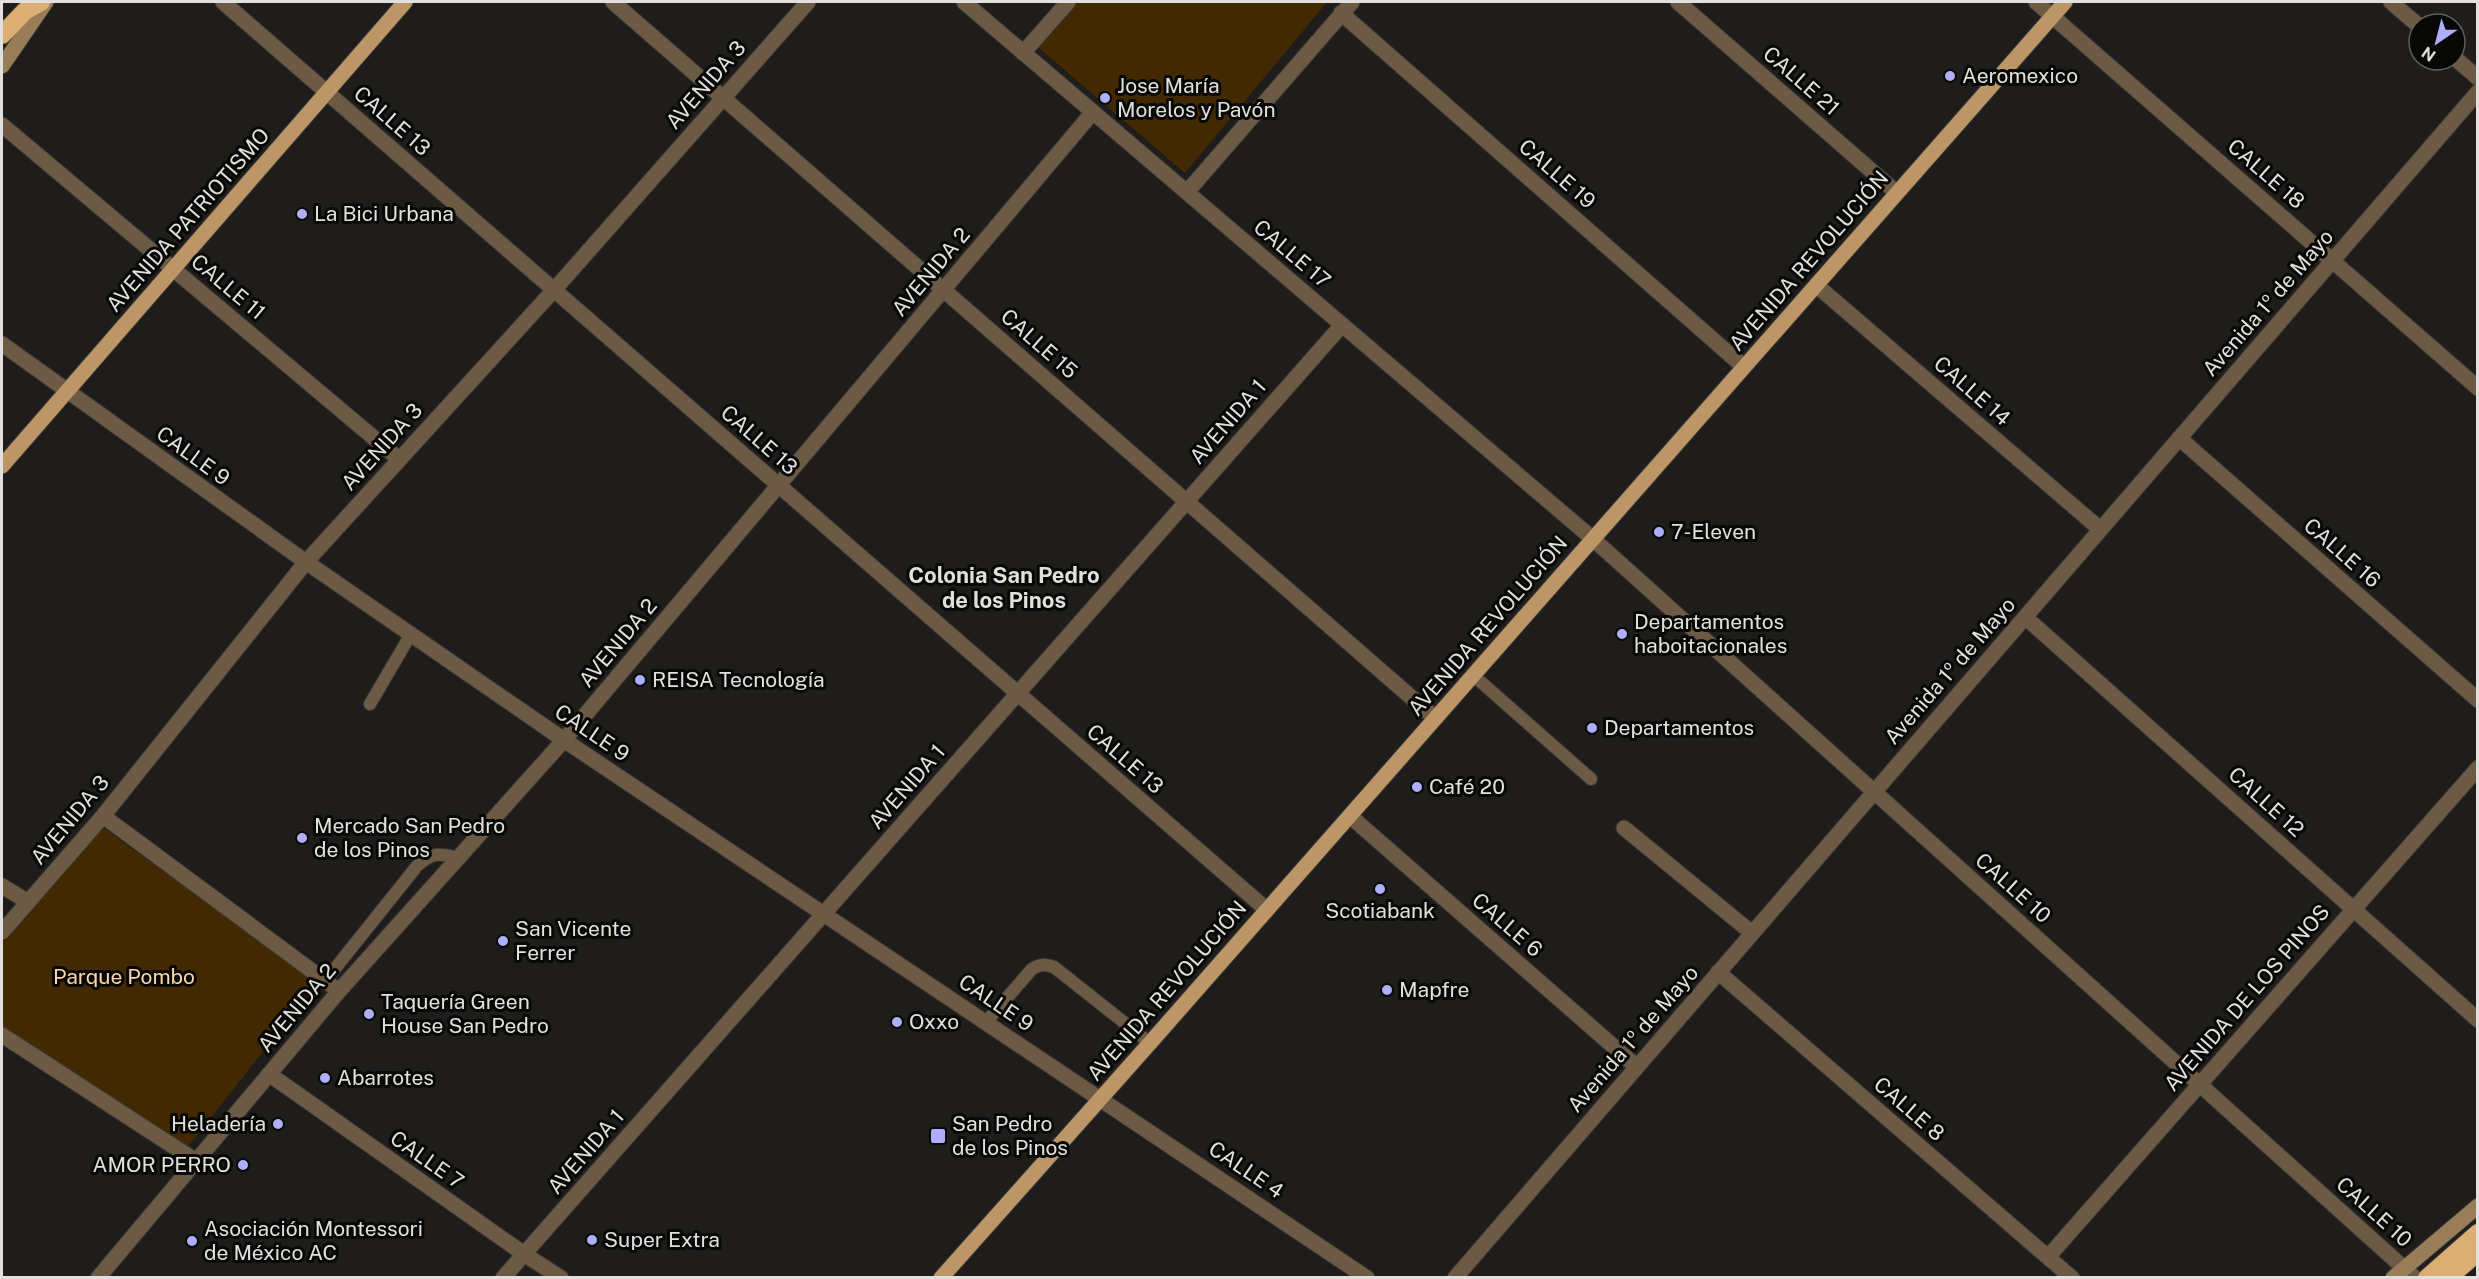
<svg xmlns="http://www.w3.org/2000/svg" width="2479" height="1279" font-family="'Public Sans',sans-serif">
	<rect width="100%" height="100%" fill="#1f1d1b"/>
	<!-- green -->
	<path fill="#422901" d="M1057,2H1327L1185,173L1026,37Z
		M102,827L318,982L186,1149L2,1028V943Z"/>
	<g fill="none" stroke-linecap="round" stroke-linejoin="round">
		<defs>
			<path id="service" d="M1473,675L1591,779
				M370,704L411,634
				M325,981L417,866C433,852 438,853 459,858
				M986,1022L1032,969C1040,964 1045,964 1054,967L1150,1043"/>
			<path id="minor" d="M223,2L1267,910
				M613,2L1435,718
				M1678,2L1897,193
				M2036,2L2478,388
				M2391,2L2419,26
				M1341,13L1744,367
				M1023,53L1068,2
				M2455,58L2478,78
				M2,125L399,459
				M1187,192L1352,2
				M1816,285L2100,529
				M2179,438L2478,700
				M2025,617L2478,1020
				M103,816L339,991
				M1350,816L1637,1067
				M1624,828L1752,933
				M2,886L28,902
				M2,932L103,816L306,562L554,290L808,2
				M1718,972L2072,1278
				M2,1035L196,1161
				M269,1074L524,1254L561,1278
				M2048,1257L2478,768
				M98,1278L339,991L564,740L1093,112
				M503,1278L1342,325
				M1455,1278L2478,92"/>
			<path id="tertiary" d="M964,2L1593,539L2415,1278
				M2,344L306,562L564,740L1367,1278"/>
			<path id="secondary" d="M2,66L46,2
				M2393,1278L2478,1206"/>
			<path id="primary" d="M2,466L405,2
				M941,1278L1150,1043L2065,2"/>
			<path id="motorway" d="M2,35L25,11L41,2
				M2427,1278L2478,1233
				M2448,1278L2478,1252"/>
		</defs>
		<!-- service casing -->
		<use href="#service" stroke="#3a3836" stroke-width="14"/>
		<!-- minor casing -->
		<use href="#minor" stroke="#3a3836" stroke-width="17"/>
		<!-- tertiary casing -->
		<use href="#tertiary" stroke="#3a3836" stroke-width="17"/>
		<!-- secondary casing -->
		<use href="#secondary" stroke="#3a3836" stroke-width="17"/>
		<!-- primary casing -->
		<use href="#primary" stroke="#3a3836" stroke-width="17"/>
		<!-- motorway casing -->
		<use href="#motorway" stroke="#3a3836" stroke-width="20"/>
		<!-- service -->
		<use href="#service" stroke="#6c5a44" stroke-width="12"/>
		<!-- minor -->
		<use href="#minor" stroke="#6c5a44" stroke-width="15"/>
		<!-- tertiary -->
		<use href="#tertiary" stroke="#6c5a44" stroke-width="15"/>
		<!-- secondary -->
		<use href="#secondary" stroke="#997c58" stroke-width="15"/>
		<!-- primary -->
		<use href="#primary" stroke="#bc9667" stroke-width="15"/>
		<!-- motorway -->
		<use href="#motorway" stroke="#dbae74" stroke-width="18"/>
	</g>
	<!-- markers -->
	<g fill="#adaffb" stroke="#080807" stroke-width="2">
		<circle cx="1950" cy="76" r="6"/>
		<circle cx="1105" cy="98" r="6"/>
		<circle cx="302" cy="214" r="6"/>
		<circle cx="1659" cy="532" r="6"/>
		<circle cx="1622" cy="634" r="6"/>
		<circle cx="640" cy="680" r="6"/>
		<circle cx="1592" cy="728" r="6"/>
		<circle cx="1417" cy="787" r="6"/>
		<circle cx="302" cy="838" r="6"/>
		<circle cx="1380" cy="889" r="6"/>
		<circle cx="503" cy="941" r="6"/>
		<circle cx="1387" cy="990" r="6"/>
		<circle cx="369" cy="1014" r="6"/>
		<circle cx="897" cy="1022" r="6"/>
		<circle cx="325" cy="1078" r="6"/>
		<circle cx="278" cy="1124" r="6"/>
		<rect x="930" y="1128" width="16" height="16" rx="3"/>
		<circle cx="243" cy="1165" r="6"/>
		<circle cx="592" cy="1240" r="6"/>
		<circle cx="192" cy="1241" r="6"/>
	</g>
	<g text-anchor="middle" stroke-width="6" stroke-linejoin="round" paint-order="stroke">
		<!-- poi labels -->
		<g font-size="21" fill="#e1e0de" stroke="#080807" text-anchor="start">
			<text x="1962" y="83">Aeromexico</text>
			<text x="1117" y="93">Jose María<tspan x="1117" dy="24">Morelos y Pavón</tspan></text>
			<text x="314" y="221">La Bici Urbana</text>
			<text x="1671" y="539">7-Eleven</text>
			<text x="1634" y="629">Departamentos<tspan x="1634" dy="24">haboitacionales</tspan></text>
			<text x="652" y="687">REISA Tecnología</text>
			<text x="1604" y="735">Departamentos</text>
			<text x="1429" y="794">Café 20</text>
			<text x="314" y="833">Mercado San Pedro<tspan x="314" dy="24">de los Pinos</tspan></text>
			<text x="1380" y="918" text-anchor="middle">Scotiabank</text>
			<text x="515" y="936">San Vicente<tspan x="515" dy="24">Ferrer</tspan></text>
			<text x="1399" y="997">Mapfre</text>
			<text x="381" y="1009">Taquería Green<tspan x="381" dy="24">House San Pedro</tspan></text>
			<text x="909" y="1029">Oxxo</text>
			<text x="337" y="1085">Abarrotes</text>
			<text x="266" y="1131" text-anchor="end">Heladería</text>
			<text x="952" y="1131">San Pedro<tspan x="952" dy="24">de los Pinos</tspan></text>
			<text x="231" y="1172" text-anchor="end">AMOR PERRO</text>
			<text x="204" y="1236">Asociación Montessori<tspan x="204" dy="24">de México AC</tspan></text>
			<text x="604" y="1247">Super Extra</text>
		</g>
		<!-- street labels -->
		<g font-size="21" fill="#e1e0de" stroke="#080807">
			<text transform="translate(1801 81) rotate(41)" y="7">CALLE 21</text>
			<text transform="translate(706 85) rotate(-49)" y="7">AVENIDA 3</text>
			<text transform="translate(392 121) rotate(41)" y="7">CALLE 13</text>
			<text transform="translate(1557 174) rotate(41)" y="7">CALLE 19</text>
			<text transform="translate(2266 174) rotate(41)" y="7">CALLE 18</text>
			<text transform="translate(188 220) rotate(-49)" y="7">AVENIDA PATRIOTISMO</text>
			<text transform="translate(1292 254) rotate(40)" y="7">CALLE 17</text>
			<text transform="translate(1809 261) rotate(-49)" y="7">AVENIDA REVOLUCIÓN</text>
			<text transform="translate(931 272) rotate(-50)" y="7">AVENIDA 2</text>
			<text transform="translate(228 287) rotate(40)" y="7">CALLE 11</text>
			<text transform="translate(2268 303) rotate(-49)" y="7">Avenida 1º de Mayo</text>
			<text transform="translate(1039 344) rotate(41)" y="7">CALLE 15</text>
			<text transform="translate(1972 391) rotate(41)" y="7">CALLE 14</text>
			<text transform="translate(1228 422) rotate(-49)" y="7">AVENIDA 1</text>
			<text transform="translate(759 440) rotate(41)" y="7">CALLE 13</text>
			<text transform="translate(382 447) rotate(-48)" y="7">AVENIDA 3</text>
			<text transform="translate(193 456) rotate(36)" y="7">CALLE 9</text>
			<text transform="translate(2342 553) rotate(41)" y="7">CALLE 16</text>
			<text transform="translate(1488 626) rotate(-49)" y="7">AVENIDA REVOLUCIÓN</text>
			<text transform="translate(618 643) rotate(-50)" y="7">AVENIDA 2</text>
			<text transform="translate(1950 671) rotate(-49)" y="7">Avenida 1º de Mayo</text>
			<text transform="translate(592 733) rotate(34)" y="7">CALLE 9</text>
			<text transform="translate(1125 759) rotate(41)" y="7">CALLE 13</text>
			<text transform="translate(907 787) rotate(-49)" y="7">AVENIDA 1</text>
			<text transform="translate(2266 802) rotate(42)" y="7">CALLE 12</text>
			<text transform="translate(70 820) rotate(-50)" y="7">AVENIDA 3</text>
			<text transform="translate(2013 888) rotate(42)" y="7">CALLE 10</text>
			<text transform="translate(1507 925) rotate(41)" y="7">CALLE 6</text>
			<text transform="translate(1167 991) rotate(-49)" y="7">AVENIDA REVOLUCIÓN</text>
			<text transform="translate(2247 998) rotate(-49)" y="7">AVENIDA DE LOS PINOS</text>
			<text transform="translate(996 1003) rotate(34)" y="7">CALLE 9</text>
			<text transform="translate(297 1008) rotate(-50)" y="7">AVENIDA 2</text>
			<text transform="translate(1633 1039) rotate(-49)" y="7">Avenida 1º de Mayo</text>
			<text transform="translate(1909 1109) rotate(41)" y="7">CALLE 8</text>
			<text transform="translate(586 1152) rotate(-49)" y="7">AVENIDA 1</text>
			<text transform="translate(427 1160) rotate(35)" y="7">CALLE 7</text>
			<text transform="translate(1246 1170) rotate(34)" y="7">CALLE 4</text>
			<text transform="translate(2374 1212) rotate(42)" y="7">CALLE 10</text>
		</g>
		<!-- park labels -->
		<g font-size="21" fill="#fbd6a7" stroke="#080807">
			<text x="124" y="984">Parque Pombo</text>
		</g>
		<!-- neighbourhood labels -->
		<g font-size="22" font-weight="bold" fill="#e1e0de" stroke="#080807">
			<text x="1004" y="583">Colonia San Pedro<tspan x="1004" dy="25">de los Pinos</tspan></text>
		</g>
	</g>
	<!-- border -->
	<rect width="2479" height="1279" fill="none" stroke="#e1e0de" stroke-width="6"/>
	<!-- north arrow -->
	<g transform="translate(2437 42) rotate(215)"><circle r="28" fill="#080807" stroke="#5f5e5d" stroke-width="1.5"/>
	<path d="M0-4.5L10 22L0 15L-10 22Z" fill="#adaffb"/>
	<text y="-9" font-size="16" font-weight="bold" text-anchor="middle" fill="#e1e0de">N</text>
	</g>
</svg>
